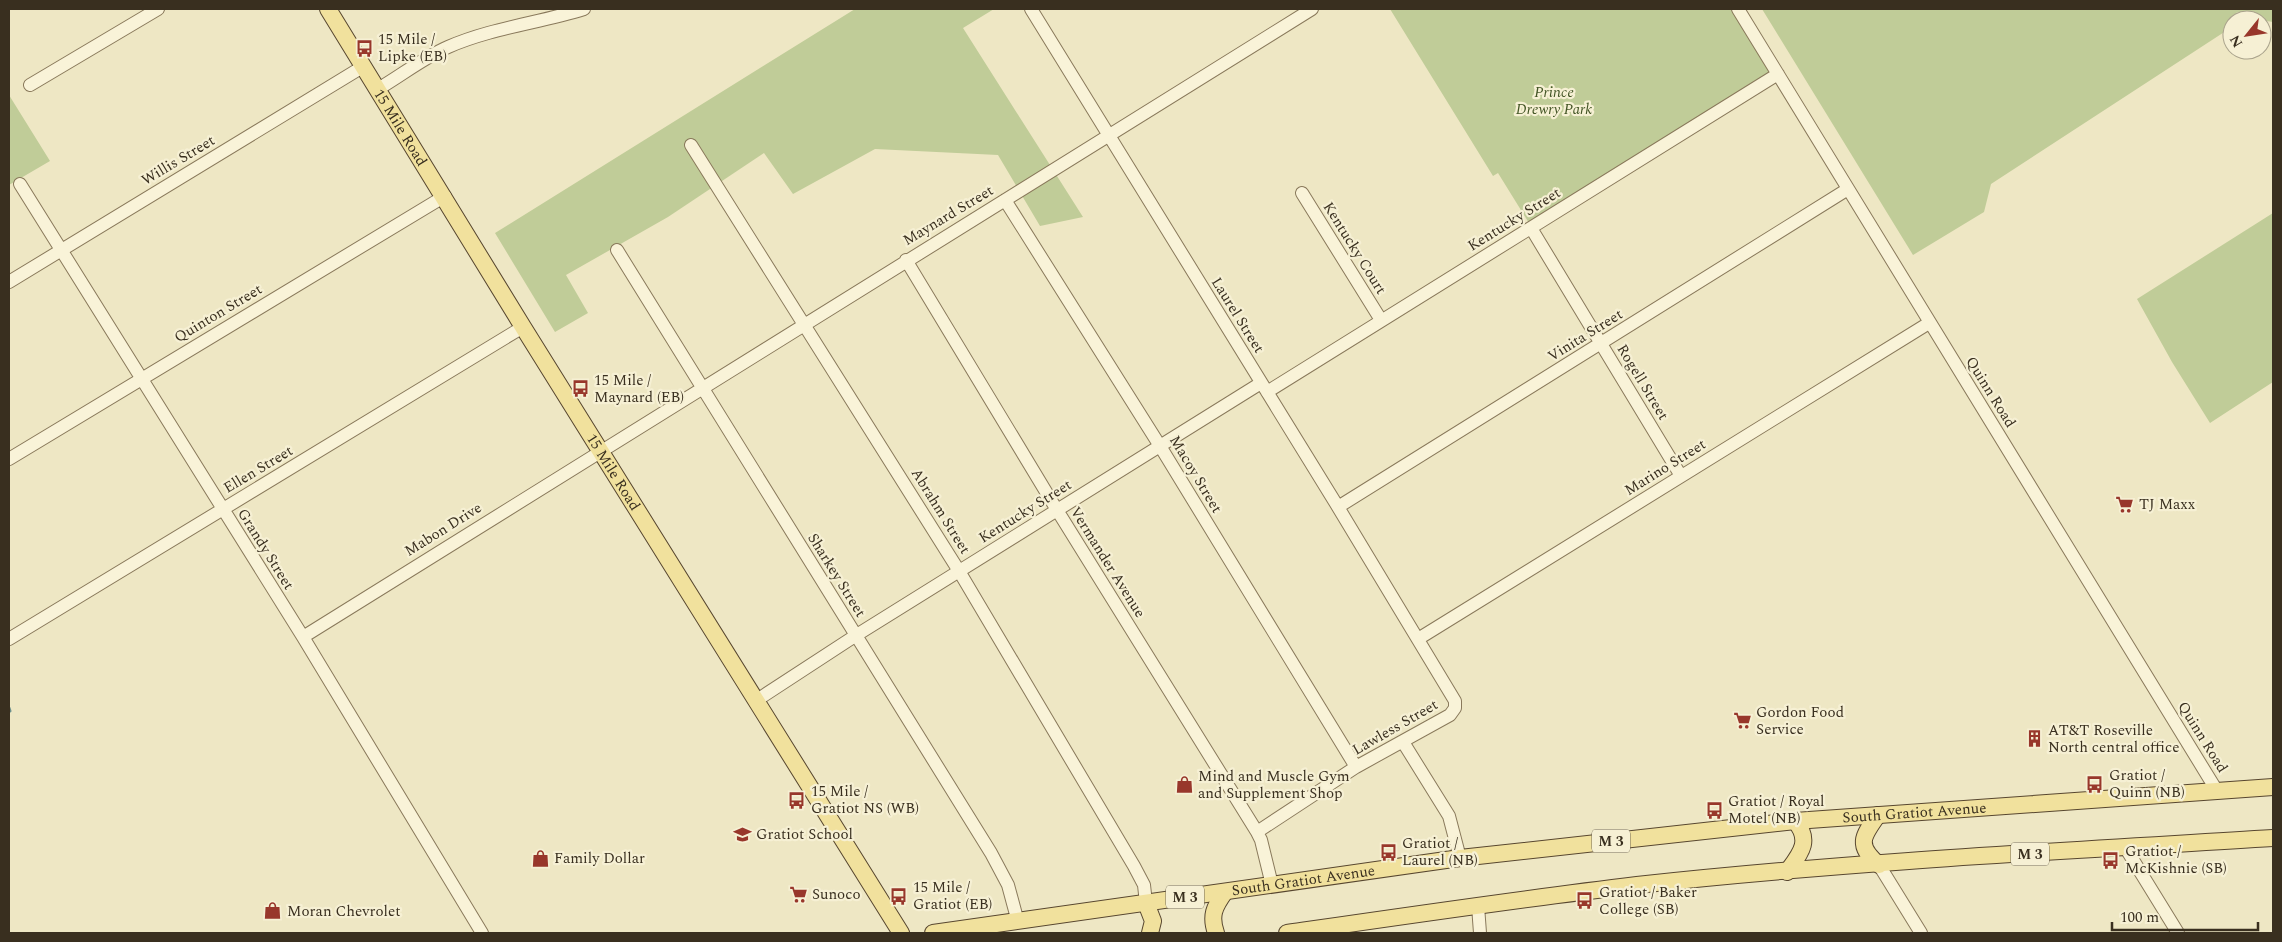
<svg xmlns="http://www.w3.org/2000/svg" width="2282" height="942" font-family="Spectral,serif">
	<rect width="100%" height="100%" fill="#eee7c4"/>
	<!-- green -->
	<path fill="#c0cc98" d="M855,9H994L963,28L1083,217L1040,226L998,155L875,149L793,194L764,153L668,217L566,275L588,313L555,332L495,233Z
		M1390,9H1731L1771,74L1529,223L1498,173L1493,176Z
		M1762,9H2273V22L2247,18L2243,20H2232V27L1991,184L1984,212L1913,255Z
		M9,95L50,161L9,185Z
		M2273,213V382L2210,423L2172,362L2137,299Z"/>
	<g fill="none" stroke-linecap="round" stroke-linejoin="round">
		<!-- stream -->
		<path stroke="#6d908b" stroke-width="3" d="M9,708L10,711"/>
		<defs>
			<path id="minor" d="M1031,9L1338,507L1455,701V708L1450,715L1356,767L1257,832
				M1738,9L2217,791
				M30,85L158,9
				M378,89C402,75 423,58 448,47C491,28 539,23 584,9
				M691,145L959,571L1134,866L1144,885L1146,903
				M20,184L303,637L482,933
				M1302,193L1381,320
				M1005,200L1160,446L1356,767
				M1531,228L1681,476
				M617,250L991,853L1008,885L1018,922
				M906,260L1057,510L1257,832L1261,840L1272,885
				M9,282L364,66
				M1267,392L1778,74
				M9,459L445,196
				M1338,507L1848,189
				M303,637L1312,9
				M9,639L523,327
				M1418,639L1929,323
				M757,700L855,636L1261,383
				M1403,742L1449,816L1460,858
				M2125,847L2178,933
				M1879,865L1921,933
				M1478,906L1480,933"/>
			<g id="major">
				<path id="s1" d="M328,9L523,327L901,933"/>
				<path d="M1878,815C1862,837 1856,845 1879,865"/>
				<path d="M1787,872C1800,854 1812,841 1795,821"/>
				<path d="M1146,903L1153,921L1150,933"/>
				<path id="s2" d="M933,933L1460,858L1795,821L2273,787"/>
				<path d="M1216,933C1210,916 1214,907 1225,892"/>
				<path d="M1287,933C1404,916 1520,899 1637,885C1847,862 2062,851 2273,838"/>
			</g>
		</defs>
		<!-- minor casing -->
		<use href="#minor" stroke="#89795b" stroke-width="14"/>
		<!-- major casing -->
		<use href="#major" stroke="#57462f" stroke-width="18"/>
		<!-- minor -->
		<use href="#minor" stroke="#f9f3d8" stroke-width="12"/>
		<!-- major -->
		<use href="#major" stroke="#f1e19d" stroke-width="16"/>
	</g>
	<!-- icons -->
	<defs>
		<symbol id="bus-bare" viewBox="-9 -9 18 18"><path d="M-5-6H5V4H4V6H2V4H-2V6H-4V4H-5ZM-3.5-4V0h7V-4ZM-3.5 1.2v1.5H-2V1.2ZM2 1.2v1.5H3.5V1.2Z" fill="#98372b" stroke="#f6f0d4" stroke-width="2.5" paint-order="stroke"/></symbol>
		<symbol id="supermarket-bare" viewBox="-9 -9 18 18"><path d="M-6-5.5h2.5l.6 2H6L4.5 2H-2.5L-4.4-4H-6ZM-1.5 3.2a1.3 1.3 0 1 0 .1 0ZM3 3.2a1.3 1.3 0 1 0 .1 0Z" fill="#98372b" stroke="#f6f0d4" stroke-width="2.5" paint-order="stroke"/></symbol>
		<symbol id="building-bare" viewBox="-9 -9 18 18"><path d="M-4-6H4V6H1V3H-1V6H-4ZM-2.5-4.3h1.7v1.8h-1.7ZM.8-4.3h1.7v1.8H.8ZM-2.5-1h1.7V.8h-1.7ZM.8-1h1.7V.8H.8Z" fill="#98372b" stroke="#f6f0d4" stroke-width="2.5" paint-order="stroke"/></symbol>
		<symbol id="shop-bare" viewBox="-9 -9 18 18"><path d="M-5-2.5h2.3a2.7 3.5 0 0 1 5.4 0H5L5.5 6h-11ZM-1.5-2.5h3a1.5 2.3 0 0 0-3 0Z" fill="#98372b" stroke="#f6f0d4" stroke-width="2.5" paint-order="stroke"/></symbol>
		<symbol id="school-bare" viewBox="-9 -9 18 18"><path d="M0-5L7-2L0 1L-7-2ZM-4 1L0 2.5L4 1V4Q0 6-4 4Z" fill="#98372b" stroke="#f6f0d4" stroke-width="2.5" paint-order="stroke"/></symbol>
	</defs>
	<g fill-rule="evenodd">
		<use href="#bus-bare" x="352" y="36" width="25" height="25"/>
		<use href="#bus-bare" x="568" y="376" width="25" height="25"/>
		<use href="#supermarket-bare" x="2112" y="492" width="25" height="25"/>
		<use href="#supermarket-bare" x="1730" y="708" width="25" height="25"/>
		<use href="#building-bare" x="2022" y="726" width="25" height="25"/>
		<use href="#bus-bare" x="2082" y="772" width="25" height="25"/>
		<use href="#shop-bare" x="1172" y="772" width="25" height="25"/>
		<use href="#bus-bare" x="784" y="788" width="25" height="25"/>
		<use href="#bus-bare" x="1702" y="798" width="25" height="25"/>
		<use href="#school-bare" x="730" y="822" width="25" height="25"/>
		<use href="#bus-bare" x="1376" y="840" width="25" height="25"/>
		<use href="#shop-bare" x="528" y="846" width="25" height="25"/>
		<use href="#bus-bare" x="2098" y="848" width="25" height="25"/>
		<use href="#supermarket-bare" x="786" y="882" width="25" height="25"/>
		<use href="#bus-bare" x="886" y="884" width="25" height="25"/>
		<use href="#bus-bare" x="1572" y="888" width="25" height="25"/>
		<use href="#shop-bare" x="260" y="898" width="25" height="25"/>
	</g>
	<g text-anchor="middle" stroke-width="4.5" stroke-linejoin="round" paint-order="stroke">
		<!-- shield labels -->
		<g fill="#f6f0d4" stroke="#726955" stroke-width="1">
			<rect x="1592" y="829.5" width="38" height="23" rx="4"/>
			<rect x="2011" y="842.5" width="38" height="23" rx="4"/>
			<rect x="1166" y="885.5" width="38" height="23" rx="4"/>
		</g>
		<g font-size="14" font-weight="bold" fill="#392f1f">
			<text x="1611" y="846">M 3</text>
			<text x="2030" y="859">M 3</text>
			<text x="1185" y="902">M 3</text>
		</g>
		<!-- poi labels -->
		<g font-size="15" fill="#392f1f" stroke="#f6f0d4" text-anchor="start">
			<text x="378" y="44">15 Mile /<tspan x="378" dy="17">Lipke (EB)</tspan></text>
			<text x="594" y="385">15 Mile /<tspan x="594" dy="17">Maynard (EB)</tspan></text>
			<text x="2139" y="509">TJ Maxx</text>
			<text x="1756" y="717">Gordon Food<tspan x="1756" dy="17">Service</tspan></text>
			<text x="2048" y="735">AT&amp;T Roseville<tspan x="2048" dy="17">North central office</tspan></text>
			<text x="2109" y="780">Gratiot /<tspan x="2109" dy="17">Quinn (NB)</tspan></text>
			<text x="1198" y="781">Mind and Muscle Gym<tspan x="1198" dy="17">and Supplement Shop</tspan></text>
			<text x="811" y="796">15 Mile /<tspan x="811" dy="17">Gratiot NS (WB)</tspan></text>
			<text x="1728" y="806">Gratiot / Royal<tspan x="1728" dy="17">Motel (NB)</tspan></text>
			<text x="756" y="839">Gratiot School</text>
			<text x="1402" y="848">Gratiot /<tspan x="1402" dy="17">Laurel (NB)</tspan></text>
			<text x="2125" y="856">Gratiot /<tspan x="2125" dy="17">McKishnie (SB)</tspan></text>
			<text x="554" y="863">Family Dollar</text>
			<text x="913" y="892">15 Mile /<tspan x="913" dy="17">Gratiot (EB)</tspan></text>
			<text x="1599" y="897">Gratiot / Baker<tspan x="1599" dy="17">College (SB)</tspan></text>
			<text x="812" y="899">Sunoco</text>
			<text x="287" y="916">Moran Chevrolet</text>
		</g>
		<!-- park labels -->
		<g font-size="15" font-style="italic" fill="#435525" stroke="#f6f0d4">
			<text x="1554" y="97">Prince<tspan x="1554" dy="17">Drewry Park</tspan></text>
		</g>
		<!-- street labels -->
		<g font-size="15" fill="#392f1f" stroke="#f6f0d4">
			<text dy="5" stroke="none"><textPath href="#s1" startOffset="139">15 Mile Road</textPath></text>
			<text transform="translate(178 160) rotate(-31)" y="5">Willis Street</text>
			<text transform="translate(948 215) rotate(-31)" y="5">Maynard Street</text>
			<text transform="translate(1514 219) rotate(-32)" y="5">Kentucky Street</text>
			<text transform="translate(1355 248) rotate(58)" y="5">Kentucky Court</text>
			<text transform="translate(218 313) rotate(-31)" y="5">Quinton Street</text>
			<text transform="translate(1238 315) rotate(58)" y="5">Laurel Street</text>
			<text transform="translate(1585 335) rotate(-32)" y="5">Vinita Street</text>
			<text transform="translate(1643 382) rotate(59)" y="5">Rogell Street</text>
			<text transform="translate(1991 392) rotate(58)" y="5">Quinn Road</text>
			<text transform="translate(1665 467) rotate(-32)" y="5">Marino Street</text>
			<text transform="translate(258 469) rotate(-31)" y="5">Ellen Street</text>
			<text dy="5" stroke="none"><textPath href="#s1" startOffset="544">15 Mile Road</textPath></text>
			<text transform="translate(1196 474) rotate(59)" y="5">Macoy Street</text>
			<text transform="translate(941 511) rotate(58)" y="5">Abrahm Street</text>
			<text transform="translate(1025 511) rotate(-32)" y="5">Kentucky Street</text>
			<text transform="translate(443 529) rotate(-32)" y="5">Mabon Drive</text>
			<text transform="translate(266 549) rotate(58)" y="5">Grandy Street</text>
			<text transform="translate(1108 562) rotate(58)" y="5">Vermander Avenue</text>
			<text transform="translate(837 575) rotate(58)" y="5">Sharkey Street</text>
			<text transform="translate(1395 727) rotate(-30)" y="5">Lawless Street</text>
			<text transform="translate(2203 737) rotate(58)" y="5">Quinn Road</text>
			<text dy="5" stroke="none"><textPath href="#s2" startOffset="989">South Gratiot Avenue</textPath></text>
			<text dy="5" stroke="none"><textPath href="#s2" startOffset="374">South Gratiot Avenue</textPath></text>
		</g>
	</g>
	<!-- border -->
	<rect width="2282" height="942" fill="none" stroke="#392f1f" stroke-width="20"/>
	<!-- north arrow -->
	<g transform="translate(2247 35) rotate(240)"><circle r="24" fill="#f6f0d4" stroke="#aaa38c"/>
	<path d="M0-4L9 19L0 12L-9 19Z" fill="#98372b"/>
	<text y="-8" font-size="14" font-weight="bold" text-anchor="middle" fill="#392f1f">N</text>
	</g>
	<!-- scale -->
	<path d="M2112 922v8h146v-8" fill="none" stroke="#392f1f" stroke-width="2.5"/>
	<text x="2120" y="922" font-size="15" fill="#392f1f" stroke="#f6f0d4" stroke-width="4" paint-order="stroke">100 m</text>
</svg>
